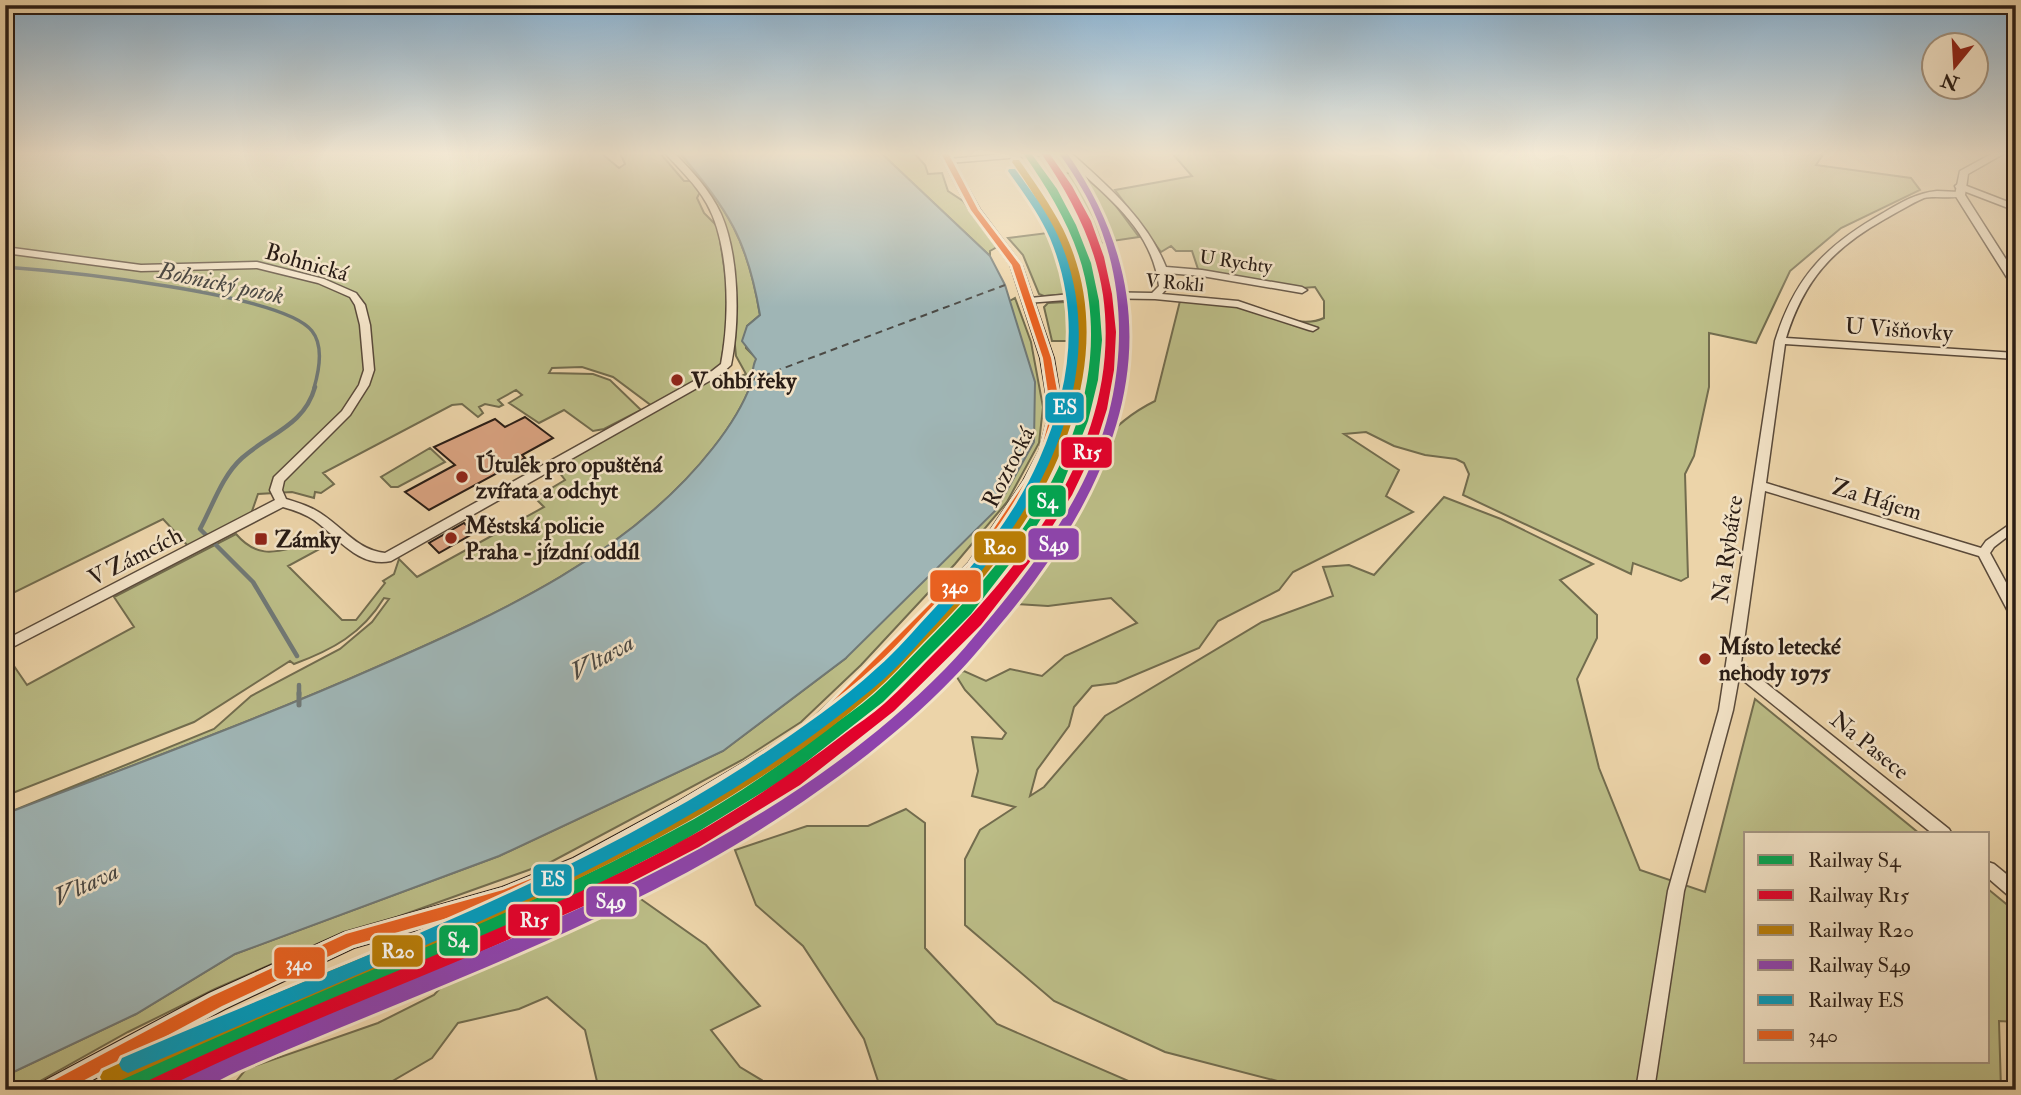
<svg xmlns="http://www.w3.org/2000/svg" width="2021" height="1095" font-family="'IM FELL Double Pica',serif">
	<rect width="100%" height="100%" fill="#ecd4a9"/>
	<filter id="stains"><feTurbulence type="fractalNoise" baseFrequency=".00286" numOctaves="4"/><feColorMatrix values="0 0 0 0 .2 0 0 0 0 .09 0 0 0 0 .02 0 0 0 .5 -.17"/></filter>
	<radialGradient id="worn" r=".72"><stop offset=".6" stop-color="#630" stop-opacity="0"/><stop offset="1" stop-color="#630" stop-opacity=".3"/></radialGradient>
	<!-- green -->
	<path fill="#bbbc86" stroke="#726c4e" stroke-width="2" d="M5,153H601L619,168L625,164L620,153H660L684,181H692L700,192L697,198L704,213L718,227L727,286L728,317L721,364L715,371L652,406L613,377L582,367L552,368L549,373L593,374L610,380L641,410L604,429L593,431L564,410L539,423L509,403L522,395L516,390L498,400L503,405L499,407L485,404L479,407L483,413L478,417L462,404L452,405L323,473L334,484L321,493L315,492L314,498L292,492L258,494L251,514L189,547L163,519L5,597Z
		M674,153H680C729,212 747,238 760,315L747,326L746,348L757,359C751,369 754,374 751,384C743,406 728,429 713,448C630,554 500,613 379,666C257,720 131,766 5,814L214,729L251,696L340,649L372,622L389,599L384,598C362,634 332,650 294,664L290,661L194,722L5,796V653L27,685L134,627L114,597L236,534C267,570 293,539 327,545L288,566L342,620H356L385,583L383,581L394,574L399,559L417,577L544,507L535,498L565,480L556,468L707,381L723,385L746,374L736,356L723,222L713,202Z
		M881,153H914L925,165L928,174L942,173L948,191L963,201L997,247L990,251V256Z
		M1172,153H1824L1816,165L1911,178L1920,190L1841,228L1790,271L1756,343L1709,333V387L1694,456L1685,474L1688,577L1681,581L1633,563L1631,574L1463,495L1469,474L1464,463L1456,459L1425,455L1394,446L1366,432L1344,434L1399,470L1386,496L1413,512L1293,572L1279,590L1218,621L1199,648L1116,683L1092,686L1074,707L1069,726L1037,770L1030,796L1044,787L1105,716L1262,622L1333,596L1323,567L1349,565L1374,575L1444,497L1501,519L1593,564L1560,580L1597,615V638L1577,679L1599,768L1640,870L1705,892L1755,699L1920,834H1746V1062H1988V889L2016,912V1022L1999,1021L2001,1090H1312L1165,1052L1054,1001L965,925V859L980,830L1015,807L972,796L978,771L972,737L1002,739L1006,733L965,690L955,674L964,671L986,681L1010,669L1042,676L1065,656L1137,623L1111,598L1048,606L999,603C1013,585 1029,567 1041,547C1077,488 1088,434 1155,401L1180,301C1202,303 1226,303 1248,308C1271,313 1301,329 1324,318V301L1315,287L1302,288L1199,272L1192,251H1176L1171,246L1161,252L1115,190L1192,176Z
		M1077,171L1110,198L1139,237L1099,243L1084,210L1061,175Z
		M1063,231L1081,289L1085,293L1044,296L1039,294L1023,255L1008,238Z
		M1015,298L1031,342L1043,407L1039,443L1007,502L955,564L861,665L801,722L742,760L551,862L302,951L215,989L128,1032L24,1090H5V1076L136,1014L235,954L499,856L723,751L846,658L1008,302Z
		M1084,301L1082,341H1052L1044,307L1048,303Z
		M430,448L445,462L398,487H391L381,477Z
		M906,809L925,823V948L997,1024L1131,1082L1129,1090H881L864,1039L803,946L756,905L735,850L807,826H868Z
		M628,890L706,945L760,1006L711,1030L740,1067L778,1090H599L585,1030L547,997L519,1009L458,1023L432,1058L377,1090H229L246,1069L378,1023L434,995L464,962L525,941L543,929Z"/>
	<!-- water -->
	<path fill="#9fb5b5" stroke="#707875" stroke-width="2" d="M680,153H881L990,256L1005,285L1035,382L1034,442L996,510L846,658L723,751L499,856L235,954L136,1014L5,1076V814C131,766 257,720 379,666C500,613 630,554 713,448C728,429 743,406 751,384C754,375 751,369 756,359L742,341L747,326L760,315C747,238 729,212 680,153Z"/>
	<g fill="none" stroke-linecap="round" stroke-linejoin="round">
		<!-- stream-far2 -->
		<path stroke="#707875" stroke-width="3.5" d="M5,267C59,271 283,293 312,331C324,346 319,371 314,388"/>
		<!-- stream-far1 -->
		<path stroke="#707875" stroke-width="4.5" d="M297,656L253,582L200,529C213,505 222,476 242,458C270,433 304,426 315,387
			M299,685V695"/>
		<!-- stream -->
		<path stroke="#707875" stroke-width="5" d="M299,693V705"/>
		<!-- ferry -->
		<path stroke="#4c4a45" stroke-width="2" stroke-dasharray="7 5" stroke-linecap="butt" d="M752,380L1005,285"/>
	</g>
	<!-- building -->
	<path fill="#dba482" stroke="#291c15" stroke-width="2" d="M525,417L553,438L522,455L525,458L429,510L405,492L455,465L434,447L495,419L505,427Z
		M464,523L474,533L439,553L429,543Z"/>
	<g fill="none" stroke-linecap="round" stroke-linejoin="round">
		<defs>
			<path id="minor" d="M665,153H674C692,171 710,190 721,214C739,255 740,321 731,365L720,375L391,561C358,568 338,537 314,520C305,514 294,510 283,507L5,651V640L275,500L270,490L274,477L342,411L359,385L364,370L360,325L355,305L350,297L318,283L257,268L141,271L5,253V247L141,265L257,262L324,279L356,293L365,305L370,325L374,370L369,385L350,415L284,481L282,490L286,499C299,503 312,507 323,515C345,530 358,550 385,553L712,371L721,364C730,318 730,245 707,204C696,184 680,170 665,153Z
				M1014,153H1051L1047,155L949,163L945,161L949,159Z
				M1062,153H1071C1109,187 1147,220 1166,267L1202,270L1302,287L1307,290L1302,293L1202,276L1167,273L1169,286L1162,294L1238,301L1318,328L1313,331L1309,330L1237,307L1155,299L1091,298L1027,303L1025,301L1030,298L1091,292L1152,293L1159,286C1151,224 1102,195 1062,153Z
				M1959,183L2016,205V211L1956,188L1955,186Z
				M1937,191L1960,192L1964,195C1954,200 1937,195 1924,198C1910,204 1898,212 1885,219C1832,249 1804,280 1786,338L2016,353V359L1785,344L1766,483L1981,548L1986,541L2016,520V530L1994,547L1990,553L2016,601V619L2011,617L1979,556L1765,491L1741,663L1949,829L1952,834H1933L1739,677L1733,710L1684,891L1654,1090H1636L1668,891L1719,710L1775,341C1795,277 1825,246 1883,213C1900,203 1916,193 1937,191Z
				M1988,862L1994,864L2016,882V899L2010,897L1988,878Z"/>
			<path id="tertiary" d="M1993,153H2005L1968,174L1965,195L2016,275V287L2011,284L1955,195L1960,171Z"/>
			<path id="secondary" d="M939,153H949L980,209L1022,265L1054,358L1063,413L1053,451L1037,482L980,571L892,664L828,725L802,745L689,815L587,872L503,906L354,948L225,1009L74,1090H39L42,1082L209,993L344,932L502,887L573,858L675,803L790,735L816,715L880,654L968,563L1023,481L1039,451L1049,413L1040,358L1010,265L969,210Z"/>
		</defs>
		<!-- minor casing -->
		<use href="#minor" stroke="#5a4a3a" stroke-width="3"/>
		<!-- tertiary casing -->
		<use href="#tertiary" stroke="#5a4a3a" stroke-width="3"/>
		<!-- secondary casing -->
		<use href="#secondary" stroke="#291c15" stroke-width="2"/>
		<!-- minor -->
		<use href="#minor" fill="#f3e3c7" fill-rule="evenodd"/>
		<!-- tertiary -->
		<use href="#tertiary" fill="#f3e3c7" fill-rule="evenodd"/>
		<!-- secondary -->
		<use href="#secondary" fill="#f3e3c7" fill-rule="evenodd"/>
		<defs>
			<path id="bus-1" d="M941,153H948L978,210L1020,265L1051,358L1061,413L1051,451L1035,482L978,570L826,724L800,744L687,813L585,869L503,902L353,945L222,1006L66,1090H42L45,1085L212,996L346,934L503,890L575,861L677,805L792,736L818,716L970,564L1026,481L1041,451L1051,413L1043,358L1012,265L971,210Z"/>
		</defs>
		<!-- bus-1 casing -->
		<use href="#bus-1" stroke="#f3e3c7" stroke-width="6"/>
		<!-- bus-1 -->
		<use href="#bus-1" fill="#e86121" fill-rule="evenodd"/>
		<defs>
			<path id="rail-1" d="M1023,153H1031L1057,189L1076,225L1091,263L1099,301L1102,340L1098,380L1088,421L1063,483L1026,543L971,614L883,702L787,777L683,841L573,897L460,948L233,1045L137,1090H107L110,1084C185,1049 260,1016 336,984C449,937 562,890 670,832C725,803 777,768 826,730C842,718 859,707 874,694C891,679 906,662 922,646C1013,556 1106,439 1089,302C1083,246 1055,199 1023,153Z"/>
			<path id="rail-2" d="M1041,153H1049L1072,186L1091,221L1104,257L1112,294L1116,332L1114,370L1107,409L1095,447L1072,495L1029,563L981,625L894,711L800,785L699,847L593,902L483,951L262,1046L168,1090H138L141,1084C219,1047 298,1012 378,979C483,935 589,892 689,837C743,807 794,772 843,735C857,724 872,715 885,703C901,689 916,672 932,656C1028,561 1123,438 1103,295C1095,242 1071,197 1041,153Z"/>
			<path id="rail-3" d="M1013,160H1019C1035,183 1050,204 1063,229C1109,323 1082,425 1031,511C1001,560 964,602 923,643C906,660 890,679 871,695C720,824 534,902 353,978C273,1012 194,1047 115,1083L109,1086L103,1083L100,1077L103,1071C176,1037 251,1004 325,973C439,926 553,880 661,822C715,792 767,758 816,722C831,710 848,699 863,686C879,672 894,655 910,640C996,554 1095,432 1075,301C1067,248 1042,205 1012,162Z"/>
			<path id="rail-4" d="M1059,153H1067C1182,317 1124,473 1008,615C990,636 973,658 954,677C904,729 846,773 786,813C669,891 536,947 405,1001C357,1021 309,1040 261,1061C247,1067 233,1073 220,1080C214,1083 207,1088 200,1089C191,1092 179,1090 170,1090L173,1084C435,957 735,882 945,669C959,655 971,640 984,625C1024,578 1061,529 1087,474C1126,391 1131,293 1093,210C1084,190 1072,172 1059,153Z"/>
			<path id="rail-5" d="M1009,169H1015C1031,191 1047,212 1058,236C1094,316 1080,404 1041,480C1014,532 978,578 939,621C921,640 904,661 884,679C731,810 546,895 361,973C284,1006 206,1040 128,1073L122,1070L119,1064L122,1058C332,967 552,890 745,766C790,736 837,705 877,668C897,651 914,630 932,611C974,566 1014,517 1039,460C1071,388 1081,312 1050,238C1039,213 1023,192 1008,171Z"/>
		</defs>
		<!-- rail-1 casing -->
		<use href="#rail-1" stroke="#f3e3c7" stroke-width="6"/>
		<!-- rail-2 casing -->
		<use href="#rail-2" stroke="#f3e3c7" stroke-width="6"/>
		<!-- rail-3 casing -->
		<use href="#rail-3" stroke="#f3e3c7" stroke-width="6"/>
		<!-- rail-4 casing -->
		<use href="#rail-4" stroke="#f3e3c7" stroke-width="6"/>
		<!-- rail-5 casing -->
		<use href="#rail-5" stroke="#f3e3c7" stroke-width="6"/>
		<!-- rail-1 -->
		<use href="#rail-1" fill="#00a651" fill-rule="evenodd"/>
		<!-- rail-2 -->
		<use href="#rail-2" fill="#e4002b" fill-rule="evenodd"/>
		<!-- rail-3 -->
		<use href="#rail-3" fill="#b97d06" fill-rule="evenodd"/>
		<!-- rail-4 -->
		<use href="#rail-4" fill="#8e44ad" fill-rule="evenodd"/>
		<!-- rail-5 -->
		<use href="#rail-5" fill="#049bbc" fill-rule="evenodd"/>
	</g>
	<!-- sky -->
	<linearGradient id="sky" x2="0" y2="1"><stop stop-color="#8bb4d4"/><stop offset="0.5" stop-color="#f6ecd8"/><stop offset="1" stop-color="#f6ecd8" stop-opacity="0"/></linearGradient>
	<rect width="2021" height="307" fill="url(#sky)"/>
	<!-- markers -->
	<g fill="#8f2418" stroke="#f3e3c7" stroke-width="2.5">
		<circle cx="677" cy="380" r="7"/>
		<circle cx="462" cy="477" r="7"/>
		<circle cx="451" cy="538" r="7"/>
		<rect x="254" y="532" width="14" height="14" rx="3.5"/>
		<circle cx="1705" cy="659" r="7"/>
	</g>
	<g text-anchor="middle" stroke-width="5" stroke-linejoin="round" paint-order="stroke">
		<!-- far-street labels -->
		<g font-size="19" fill="#291c15" stroke="#f3e3c7">
			<text transform="translate(1236 261) rotate(8)" y="7">U Rychty</text>
			<text transform="translate(1175 282) rotate(5)" y="7">V Rokli</text>
		</g>
		<!-- street labels -->
		<g font-size="23" fill="#291c15" stroke="#f3e3c7">
			<text transform="translate(307 262) rotate(16)" y="8">Bohnická</text>
			<text transform="translate(1899 329) rotate(4)" y="8">U Višňovky</text>
			<text transform="translate(1008 467) rotate(-63)" y="8">Roztocká</text>
			<text transform="translate(1877 499) rotate(17)" y="8">Za Hájem</text>
			<text transform="translate(1727 549) rotate(-82)" y="8">Na Rybářce</text>
			<text transform="translate(135 556) rotate(-27)" y="8">V Zámcích</text>
			<text transform="translate(1870 745) rotate(39)" y="8">Na Pasece</text>
		</g>
		<!-- poi labels -->
		<g font-size="23" font-weight="bold" fill="#291c15" stroke="#f3e3c7" text-anchor="start">
			<text x="691" y="388">V ohbí řeky</text>
			<text x="476" y="472">Útulek pro opuštěná<tspan x="476" dy="26">zvířata a odchyt</tspan></text>
			<text x="465" y="533">Městská policie<tspan x="465" dy="26">Praha - jízdní oddíl</tspan></text>
			<text x="275" y="547">Zámky</text>
			<text x="1719" y="654">Místo letecké<tspan x="1719" dy="26">nehody 1975</tspan></text>
		</g>
		<!-- water labels -->
		<g font-size="24" font-style="italic" fill="#4c4a45" stroke="#f3e3c7">
			<text transform="translate(221 283) rotate(12)" y="8">Bohnický potok</text>
			<text transform="translate(602 657) rotate(-29)" y="8">Vltava</text>
			<text transform="translate(86 884) rotate(-25)" y="8">Vltava</text>
		</g>
	</g>
	<g stroke="#f3e3c7" stroke-width="2.5">
		<rect x="1044" y="391" width="41" height="33" rx="7" fill="#049bbc"/>
		<rect x="1060" y="436" width="53" height="33" rx="7" fill="#e4002b"/>
		<rect x="1027" y="484" width="40" height="34" rx="7" fill="#00a651"/>
		<rect x="1027" y="527" width="53" height="34" rx="7" fill="#8e44ad"/>
		<rect x="973" y="530" width="54" height="34" rx="7" fill="#b97d06"/>
		<rect x="929" y="569" width="53" height="34" rx="7" fill="#e86121"/>
		<rect x="532" y="863" width="41" height="34" rx="7" fill="#049bbc"/>
		<rect x="585" y="885" width="53" height="33" rx="7" fill="#8e44ad"/>
		<rect x="507" y="903" width="54" height="34" rx="7" fill="#e4002b"/>
		<rect x="438" y="924" width="41" height="33" rx="7" fill="#00a651"/>
		<rect x="371" y="934" width="53" height="34" rx="7" fill="#b97d06"/>
		<rect x="273" y="946" width="53" height="34" rx="7" fill="#e86121"/>
	</g>
	<g font-size="19" text-anchor="middle" font-weight="bold" fill="#fff">
		<text x="1065" y="414">ES</text>
		<text x="1087" y="459">R15</text>
		<text x="1047" y="508">S4</text>
		<text x="1054" y="551">S49</text>
		<text x="1000" y="554">R20</text>
		<text x="955" y="593">340</text>
		<text x="553" y="886">ES</text>
		<text x="611" y="908">S49</text>
		<text x="534" y="927">R15</text>
		<text x="458" y="947">S4</text>
		<text x="398" y="958">R20</text>
		<text x="299" y="970">340</text>
	</g>
	<!-- margin -->
	<rect width="2021" height="1095" fill="none" stroke="#ecd4a9" stroke-width="28"/>
	<rect x="7" y="7" width="2007" height="1081" fill="none" stroke="#291c15" stroke-width="3.5"/>
	<rect x="14" y="14" width="1993" height="1067" fill="none" stroke="#291c15" stroke-width="2"/>
	<!-- legend -->
	<rect x="1744" y="832" width="245" height="231" fill="#f3e3c7" stroke="#a29380" stroke-width="2"/>
	<rect x="1758" y="855" width="35" height="10" fill="#00a651" stroke="#a29380" stroke-width="2"/>
	<text x="1808" y="867" font-size="21" fill="#291c15">Railway S4</text>
	<rect x="1758" y="890" width="35" height="10" fill="#e4002b" stroke="#a29380" stroke-width="2"/>
	<text x="1808" y="902" font-size="21" fill="#291c15">Railway R15</text>
	<rect x="1758" y="925" width="35" height="10" fill="#b97d06" stroke="#a29380" stroke-width="2"/>
	<text x="1808" y="937" font-size="21" fill="#291c15">Railway R20</text>
	<rect x="1758" y="960" width="35" height="10" fill="#8e44ad" stroke="#a29380" stroke-width="2"/>
	<text x="1808" y="972" font-size="21" fill="#291c15">Railway S49</text>
	<rect x="1758" y="995" width="35" height="10" fill="#049bbc" stroke="#a29380" stroke-width="2"/>
	<text x="1808" y="1007" font-size="21" fill="#291c15">Railway ES</text>
	<rect x="1758" y="1030" width="35" height="10" fill="#e86121" stroke="#a29380" stroke-width="2"/>
	<text x="1808" y="1042" font-size="21" fill="#291c15">340</text>
	<!-- north arrow -->
	<g transform="translate(1955 66) rotate(198)"><circle r="33" fill="#f3e3c7" stroke="#a29380" stroke-width="2"/>
	<path d="M0-5L12 26L0 18L-12 26Z" fill="#8f2418"/>
	<text y="-10" font-size="19" font-weight="bold" text-anchor="middle" fill="#291c15">N</text>
	</g>
	<rect width="100%" height="100%" filter="url(#stains)"/>
	<rect width="100%" height="100%" fill="url(#worn)"/>
</svg>
